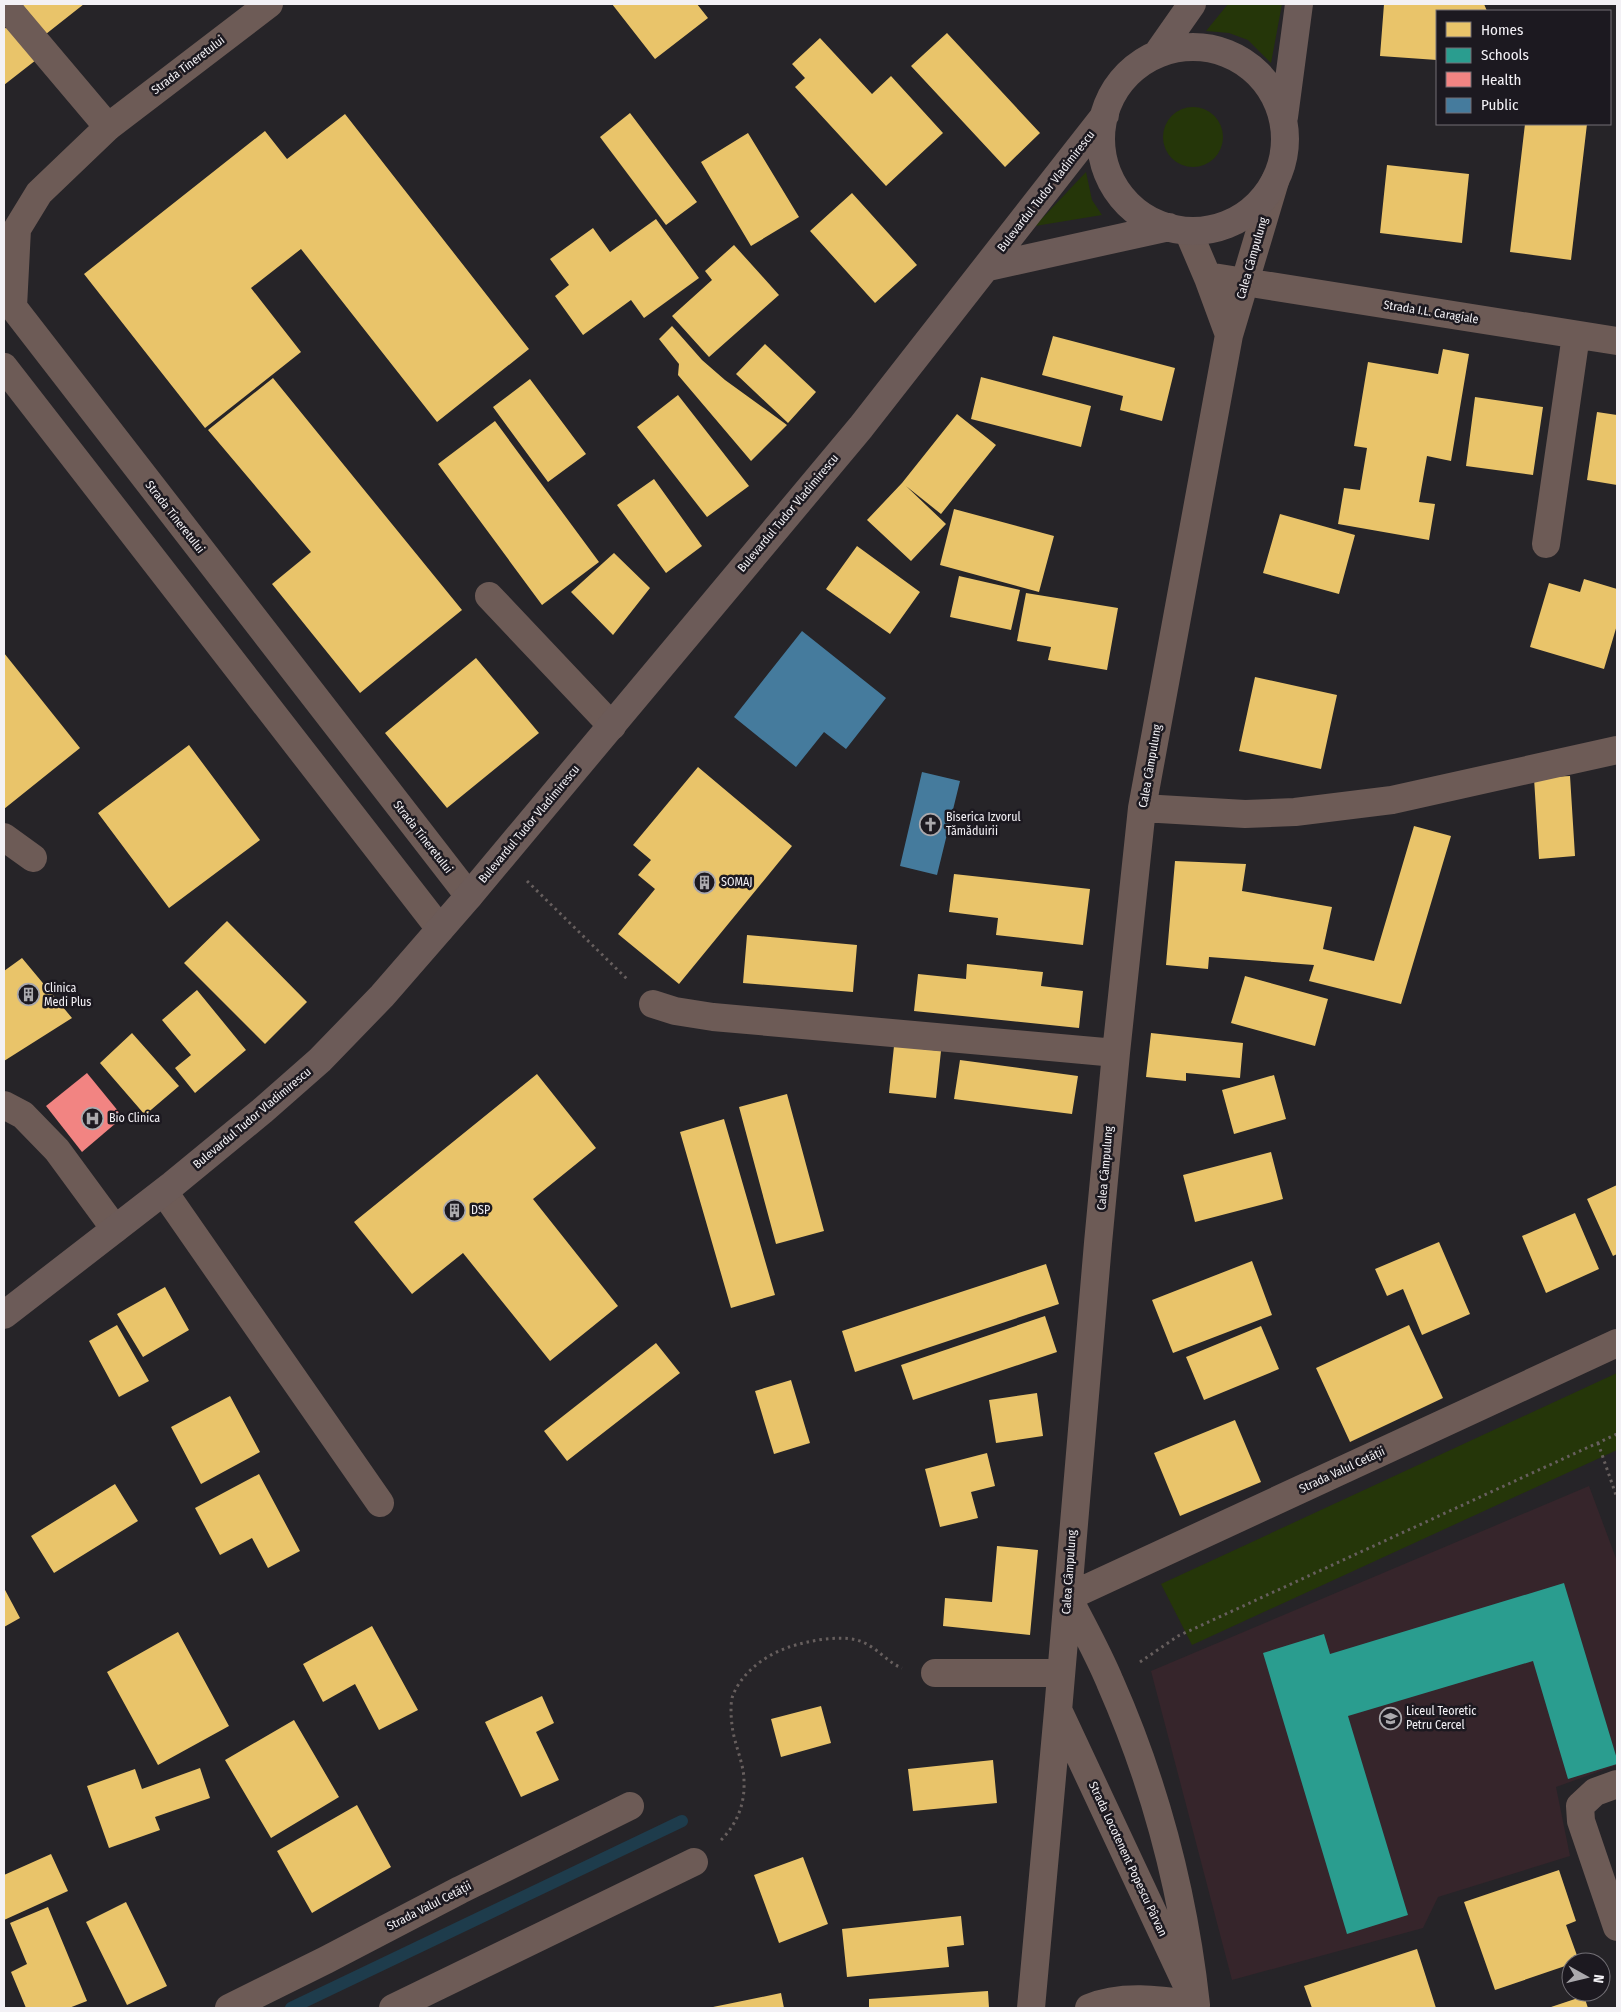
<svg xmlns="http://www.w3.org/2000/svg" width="1621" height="2012" font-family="'Fira Sans Condensed',sans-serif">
	<rect width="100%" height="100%" fill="#262428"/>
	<!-- education -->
	<path fill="#36252b" d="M1589,1486L1617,1561V1765L1556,1787L1570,1856L1438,1897L1423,1928L1232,1980L1151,1671Z"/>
	<!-- green -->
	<path fill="#253609" d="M1228,4H1282L1271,63L1248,40L1229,33L1206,31Z
		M1163 137a30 30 0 1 1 60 0a30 30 0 1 1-60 0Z
		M1086,172L1092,200L1102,215L1035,226Z
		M1617,1373V1450L1192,1645L1161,1584Z"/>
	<!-- homes -->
	<path fill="#e9c46a" d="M22,4H84L46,34Z
		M612,4H697L708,18L655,59Z
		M1384,4H1484L1487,11H1437V60L1380,56Z
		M9,26L36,60L4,85V29Z
		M947,33L1040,133L1005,167L911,66Z
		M820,38L872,94L891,76L943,133L886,186L795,87L805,78L792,64Z
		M630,113L697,202L666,225L600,137Z
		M345,114L529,349L437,422L301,249L251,288L301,352L205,428L84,274L265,131L287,159Z
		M1525,124H1587L1571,260L1510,252Z
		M748,133L799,217L751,246L701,162Z
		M1387,165L1469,174L1462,243L1380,233Z
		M852,193L917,265L875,303L810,231Z
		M656,219L699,278L644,318L631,300L583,335L555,296L569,285L550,259L593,228L610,252Z
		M734,245L779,295L709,357L672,316L712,280L705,271Z
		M672,326L702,360L725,380L787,425L751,461L678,375L679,364L659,339Z
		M1053,336L1175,368L1162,421L1120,410L1123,396L1042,375Z
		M765,344L816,392L788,423L736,374Z
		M1443,349L1469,354L1451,461L1427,456L1419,502L1435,504L1429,540L1338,524L1344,488L1360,490L1367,448L1354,446L1368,362L1438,374Z
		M981,377L1091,406L1081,447L971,419Z
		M273,378L462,610L360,693L272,584L311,552L208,430Z
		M530,379L586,454L548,482L493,407Z
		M678,395L749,486L707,517L637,427Z
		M1475,397L1543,407L1533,475L1466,466Z
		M1597,412L1617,415V485L1587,480Z
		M957,414L996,445L941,514L906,486L946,524L911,561L867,520L902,483Z
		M495,421L599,562L542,605L438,464Z
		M654,479L702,546L666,573L617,505Z
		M954,509L1054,536L1039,592L940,565Z
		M1280,514L1355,535L1339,594L1263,573Z
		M857,546L920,592L890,634L826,589Z
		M614,553L650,588L613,635L571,592Z
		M959,576L1020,590L1011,630L950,617Z
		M1584,579L1617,589V625L1604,669L1530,647L1549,583L1580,592Z
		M1026,593L1118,608L1107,670L1048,660L1051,647L1017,641Z
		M4,653L80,748L4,809Z
		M476,658L539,733L447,808L385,733Z
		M1255,677L1337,695L1321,769L1239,751Z
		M189,745L260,840L169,908L98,813Z
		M698,767L792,846L679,984L618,934L655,889L638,875L651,860L633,845Z
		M1570,776L1575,856L1539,859L1534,778Z
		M1414,826L1451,836L1401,1004L1309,981L1314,965L1209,957L1208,969L1166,965L1175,861L1246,864L1242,891L1332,907L1323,949L1374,961Z
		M954,874L1090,889L1083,945L996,935L998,918L949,912Z
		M227,921L307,1002L265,1044L184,963Z
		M747,935L857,945L853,992L743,983Z
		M22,958L72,1018L4,1061V971Z
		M967,964L1043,972L1041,986L1083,991L1079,1028L914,1011L918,974L966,979Z
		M1245,976L1328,999L1315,1046L1231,1023Z
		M197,990L246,1050L195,1093L175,1068L191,1055L162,1020Z
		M132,1033L179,1086L145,1115L100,1063Z
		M1151,1033L1243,1043L1240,1078L1186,1073V1081L1146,1077Z
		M894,1046L941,1051L936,1098L889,1093Z
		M960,1060L1078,1076L1072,1114L954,1099Z
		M537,1074L596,1148L533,1199L618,1306L550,1361L463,1253L412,1294L354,1222Z
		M1274,1075L1286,1119L1234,1134L1222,1090Z
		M787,1094L824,1231L776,1244L739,1107Z
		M724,1119L775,1295L731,1308L680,1132Z
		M1271,1152L1283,1199L1195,1222L1183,1175Z
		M1617,1185V1254L1613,1256L1587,1199Z
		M1575,1213L1599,1269L1546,1293L1522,1236Z
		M1439,1242L1470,1314L1422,1335L1403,1289L1387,1296L1375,1269Z
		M1252,1261L1272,1315L1173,1353L1152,1300Z
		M1046,1264L1059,1304L855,1372L842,1331Z
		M165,1287L189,1330L143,1357L117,1314Z
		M1045,1316L1057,1352L913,1400L901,1365Z
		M117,1325L149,1381L119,1397L89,1341Z
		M1409,1325L1443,1398L1350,1442L1316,1368Z
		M1261,1326L1279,1369L1204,1400L1186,1357Z
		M656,1343L680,1373L567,1461L544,1431Z
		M791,1380L810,1443L774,1454L755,1391Z
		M1037,1393L1043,1436L996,1443L989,1400Z
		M230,1396L260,1452L201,1484L171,1427Z
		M1235,1420L1261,1482L1180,1516L1154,1453Z
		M987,1453L995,1486L971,1492L978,1518L940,1527L925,1469Z
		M259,1474L300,1551L268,1568L252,1538L220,1555L195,1508Z
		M115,1484L138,1521L54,1573L31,1536Z
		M997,1546L1038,1550L1030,1635L943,1626L945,1598L992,1602Z
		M4,1588L20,1618L4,1627Z
		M372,1626L418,1710L379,1730L355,1684L323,1702L303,1664Z
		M178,1632L229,1726L158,1765L107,1672Z
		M542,1696L554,1723L536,1732L559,1780L521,1797L485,1722Z
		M821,1706L831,1743L781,1757L771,1719Z
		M294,1720L339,1797L271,1838L225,1760Z
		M993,1760L997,1803L913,1811L908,1769Z
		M200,1768L210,1798L155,1817L160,1830L109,1848L87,1786L135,1769L142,1789Z
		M357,1805L391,1867L312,1913L277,1851Z
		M51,1854L68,1891L4,1920V1875Z
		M803,1857L828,1924L779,1943L754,1875Z
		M1559,1870L1576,1921L1566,1925L1579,1961L1571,1962V1964L1495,1990L1464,1902Z
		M126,1902L167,1986L127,2005L86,1922Z
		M48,1907L87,2001L69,2008H26L11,1972L27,1964L10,1923Z
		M961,1916L964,1945L947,1947L949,1967L847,1977L842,1929Z
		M1417,1949L1436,2008H1312L1304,1986Z
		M988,1991L989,2008H869V1999Z
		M781,1993L784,2008H713V2007Z
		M1584,1996L1588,2008H1548Z"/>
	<!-- schools -->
	<path fill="#2a9d8f" d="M1564,1583L1617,1759V1764L1568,1779L1533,1661L1348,1716L1408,1915L1347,1934L1263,1653L1324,1634L1330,1654Z"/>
	<!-- health -->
	<path fill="#f28482" d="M87,1073L123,1117L82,1152L46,1106Z"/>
	<!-- public -->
	<path fill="#457b9d" d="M802,631L886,698L846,749L824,732L796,767L734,717Z
		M922,772L960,781L937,875L900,866Z"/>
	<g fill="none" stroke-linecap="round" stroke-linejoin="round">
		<!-- stream -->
		<path stroke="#1e3c4c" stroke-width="12" d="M291,2008L682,1821"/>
		<!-- path -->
		<path stroke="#675f5e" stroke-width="3" stroke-dasharray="2.5 4" stroke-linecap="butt" d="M527,881L628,980
			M1598,1443L1617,1498
			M1140,1662L1178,1636L1617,1434
			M721,1840C737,1824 745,1804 744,1781C744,1763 734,1744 732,1725C731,1717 730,1702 733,1695C743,1671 766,1655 789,1647C808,1641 837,1635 857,1640C877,1646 886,1662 902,1668"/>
		<!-- minor -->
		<path stroke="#6d5b56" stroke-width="28" d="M4,4L108,127
			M269,4L108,127L39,193L17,229L13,307L469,896
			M1188,231L1208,278L1229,335
			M1207,276L1617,341
			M4,367L440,929
			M1546,544L1576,335
			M489,596L612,726
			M1142,808L1245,814L1295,812L1392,800L1617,750
			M4,837L33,858
			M653,1004L675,1011L713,1017L1116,1053
			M4,1105L23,1115L57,1150L115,1229
			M164,1192L380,1503
			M1068,1597L1617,1343
			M1068,1597C1082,1625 1098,1653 1110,1682C1155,1784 1184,1895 1196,2005
			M935,1673H1061
			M1059,1712L1185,1981
			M1617,1784L1595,1792L1580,1806L1581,1821L1617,1927
			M229,2008L326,1960L460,1890L630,1806
			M393,2008L694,1862
			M1031,2008L1058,1711L1098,1243L1116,1053L1142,808L1229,335L1275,181
			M1089,2008C1122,1994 1161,2000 1196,2005"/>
		<!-- major -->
		<path stroke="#6c5b58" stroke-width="28" d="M1101 139a92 92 0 1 1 184 0a92 92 0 1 1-184 0Z
			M1157,54L1192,4
			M1284,117L1299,4
			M988,267L1169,227
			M4,1315L172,1185L262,1111L320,1060L382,996L469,896L861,427L1105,115"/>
	</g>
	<!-- icons -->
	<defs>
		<symbol id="church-ring" viewBox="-11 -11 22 22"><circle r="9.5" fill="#1c1920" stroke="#aba9ad" stroke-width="1.5"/><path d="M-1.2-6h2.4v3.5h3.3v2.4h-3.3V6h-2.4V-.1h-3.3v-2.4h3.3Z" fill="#aba9ad"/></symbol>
		<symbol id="building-ring" viewBox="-11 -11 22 22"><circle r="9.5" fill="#1c1920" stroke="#aba9ad" stroke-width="1.5"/><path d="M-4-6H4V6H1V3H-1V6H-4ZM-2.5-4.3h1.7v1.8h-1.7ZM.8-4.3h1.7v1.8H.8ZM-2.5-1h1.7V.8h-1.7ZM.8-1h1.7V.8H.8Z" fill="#aba9ad"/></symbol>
		<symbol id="hospital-ring" viewBox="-11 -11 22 22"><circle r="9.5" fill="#1c1920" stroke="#aba9ad" stroke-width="1.5"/><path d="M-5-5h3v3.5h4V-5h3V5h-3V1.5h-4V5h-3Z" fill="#aba9ad"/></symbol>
		<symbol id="school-ring" viewBox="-11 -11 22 22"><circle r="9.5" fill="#1c1920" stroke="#aba9ad" stroke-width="1.5"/><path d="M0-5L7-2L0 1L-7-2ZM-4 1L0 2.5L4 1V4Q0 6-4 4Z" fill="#aba9ad"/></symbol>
	</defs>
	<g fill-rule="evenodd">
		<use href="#church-ring" x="918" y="812" width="25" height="25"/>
		<use href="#building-ring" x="692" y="870" width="25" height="25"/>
		<use href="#building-ring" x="16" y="982" width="25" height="25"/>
		<use href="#hospital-ring" x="80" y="1106" width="25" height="25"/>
		<use href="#building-ring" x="442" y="1198" width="25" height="25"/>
		<use href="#school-ring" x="1378" y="1706" width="25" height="25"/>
	</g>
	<g text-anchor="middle" stroke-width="5" stroke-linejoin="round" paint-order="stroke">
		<!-- street labels -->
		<g font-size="12" fill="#f3f1f5" stroke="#1c1920">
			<text transform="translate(188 65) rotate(-37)" y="4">Strada Tineretului</text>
			<text transform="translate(1046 191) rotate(-52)" y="4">Bulevardul Tudor Vladimirescu</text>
			<text transform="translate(1252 258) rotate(-74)" y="4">Calea Câmpulung</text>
			<text transform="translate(1431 312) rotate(9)" y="4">Strada I.L. Caragiale</text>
			<text transform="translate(788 513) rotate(-50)" y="4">Bulevardul Tudor Vladimirescu</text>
			<text transform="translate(175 517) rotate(52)" y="4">Strada Tineretului</text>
			<text transform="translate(1150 766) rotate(-80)" y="4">Calea Câmpulung</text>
			<text transform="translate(529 824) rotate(-50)" y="4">Bulevardul Tudor Vladimirescu</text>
			<text transform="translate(423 837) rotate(52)" y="4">Strada Tineretului</text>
			<text transform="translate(252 1118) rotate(-40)" y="4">Bulevardul Tudor Vladimirescu</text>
			<text transform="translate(1105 1168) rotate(-85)" y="4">Calea Câmpulung</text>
			<text transform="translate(1342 1470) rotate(-25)" y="4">Strada Valul Cetății</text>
			<text transform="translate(1069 1572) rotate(-86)" y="4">Calea Câmpulung</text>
			<text transform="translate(1128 1859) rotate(65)" y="4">Strada Locotenent Popescu Pârvan</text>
			<text transform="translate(429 1906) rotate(-27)" y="4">Strada Valul Cetății</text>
		</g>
		<!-- poi labels -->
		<g font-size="12" fill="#f3f1f5" stroke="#1c1920" text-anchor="start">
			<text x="946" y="821">Biserica Izvorul<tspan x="946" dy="14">Tămăduirii</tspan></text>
			<text x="721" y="886">SOMAJ</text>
			<text x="44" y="992">Clinica<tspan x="44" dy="14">Medi Plus</tspan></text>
			<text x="109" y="1122">Bio Clinica</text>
			<text x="471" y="1214">DSP</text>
			<text x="1406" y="1715">Liceul Teoretic<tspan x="1406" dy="14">Petru Cercel</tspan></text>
		</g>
	</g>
	<!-- border -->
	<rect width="1621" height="2012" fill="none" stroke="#f3f1f5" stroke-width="10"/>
	<!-- legend -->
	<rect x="1436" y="10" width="175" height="115" fill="#1c1920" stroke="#726f75"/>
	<rect x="1446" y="22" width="25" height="15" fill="#e9c46a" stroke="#726f75"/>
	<text x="1481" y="35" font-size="15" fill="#f3f1f5">Homes</text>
	<rect x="1446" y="48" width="25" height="15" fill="#2a9d8f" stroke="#726f75"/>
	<text x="1481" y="60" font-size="15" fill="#f3f1f5">Schools</text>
	<rect x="1446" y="72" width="25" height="15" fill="#f28482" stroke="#726f75"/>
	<text x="1481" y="85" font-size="15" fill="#f3f1f5">Health</text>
	<rect x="1446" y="98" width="25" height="15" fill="#457b9d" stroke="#726f75"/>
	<text x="1481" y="110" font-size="15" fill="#f3f1f5">Public</text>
	<!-- north arrow -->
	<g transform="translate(1586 1977) rotate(98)"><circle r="24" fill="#1c1920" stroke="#726f75"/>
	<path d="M0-4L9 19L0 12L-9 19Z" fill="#aba9ad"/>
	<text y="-8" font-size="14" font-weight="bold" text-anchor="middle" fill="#f3f1f5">N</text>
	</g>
</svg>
